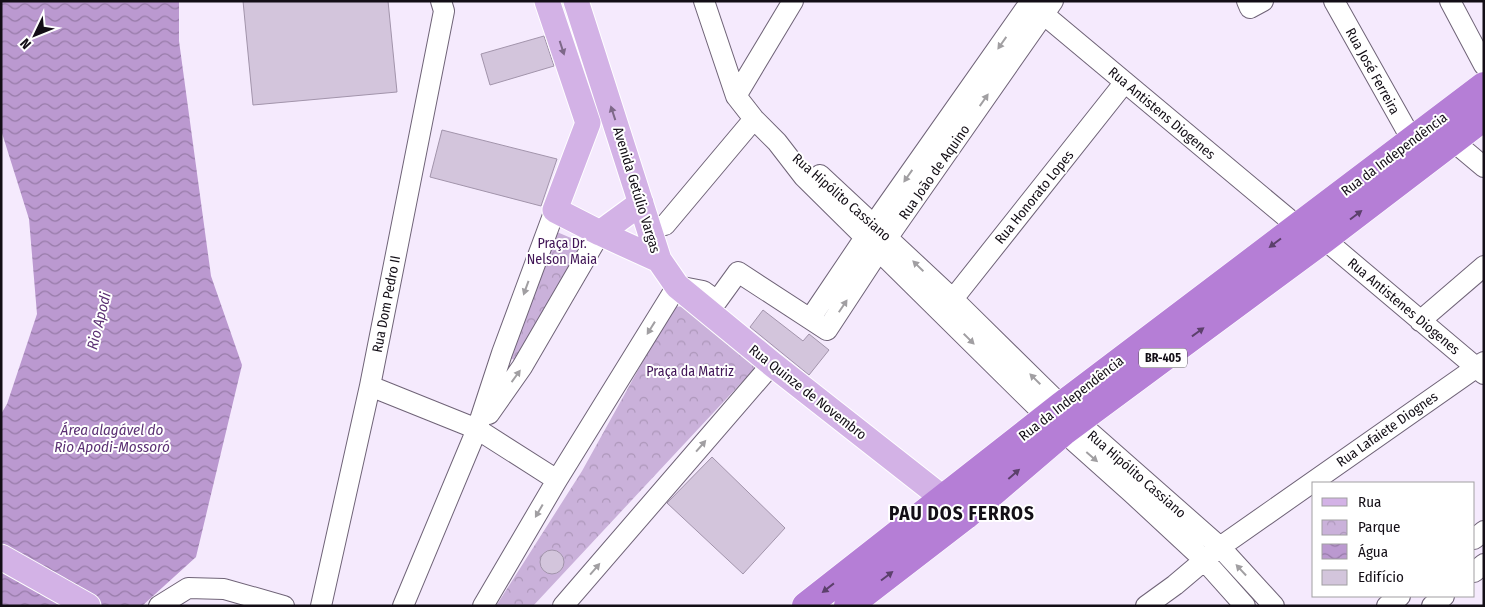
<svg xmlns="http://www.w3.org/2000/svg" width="1485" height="607" font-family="'Fira Sans Condensed',sans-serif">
	<defs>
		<pattern id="park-crowns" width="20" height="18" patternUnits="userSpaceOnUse" patternTransform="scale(1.25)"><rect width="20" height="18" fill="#cab1da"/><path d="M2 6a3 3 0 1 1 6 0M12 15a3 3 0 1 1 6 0" fill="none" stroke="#ad97ba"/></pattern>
		<pattern id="water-waves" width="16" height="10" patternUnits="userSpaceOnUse" patternTransform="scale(1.25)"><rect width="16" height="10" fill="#bb99d0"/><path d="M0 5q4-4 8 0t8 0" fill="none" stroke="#977ba8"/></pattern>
	</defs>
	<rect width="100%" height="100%" fill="#f5eafd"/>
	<!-- park -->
	<path fill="url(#park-crowns)" d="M557,232L578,241L582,246L516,360L512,359L509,355Z
		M686,306L756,367L533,606H496L582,471L673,307Z"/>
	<!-- water -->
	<path fill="url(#water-waves)" d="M1,1H179V41L211,276L242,365L196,557L142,606H1V414L7,404L37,314L29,219L1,130Z"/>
	<!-- building -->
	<path fill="#d3c5dc" stroke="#a294ab" d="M243,1H388L397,92L253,105Z
		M544,36L554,66L490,85L481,54Z
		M442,130L557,159L541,206L430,177Z
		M763,310L803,341L809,334L829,350L809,375L750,327Z
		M712,457L785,528L743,574L667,503Z
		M540 562a12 12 0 1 1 24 0a12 12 0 1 1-24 0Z"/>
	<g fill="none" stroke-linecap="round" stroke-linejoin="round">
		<defs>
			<path id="minor" d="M704,1L736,96L754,119L777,142L804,177L1047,417L1132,493L1203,559L1245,606
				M1247,1L1250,8L1263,1
				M1334,1L1412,140
				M1450,1L1484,65
				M1035,7L1297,226
				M736,96L793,1
				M1445,131L1453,141L1484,167
				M820,175L953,299L1077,421L1220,547L1274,606
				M649,228L665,225L754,119
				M1324,239L1484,374
				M945,309L1125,82
				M810,319L874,224L1031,1
				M1420,321L1484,266
				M370,386L477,429L557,480
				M489,414L522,367L600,233
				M1474,539L1484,531
				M1474,572L1484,564
				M159,606L188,588L224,589L284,606
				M321,606L370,386L444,11L441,1
				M403,606L477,429L502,353L555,210
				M483,606L557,480L677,286L703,291L717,301L738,272L827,330L888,237L1053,1
				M563,606L772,364
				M1146,606L1175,585L1220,547L1484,362
				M1387,606L1400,596
				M1432,606L1444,596"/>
			<path id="major" d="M547,1L588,123L555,210L600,233L659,260
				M576,1L659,260L677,286L772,364L958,510
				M600,233L641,203
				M1,557L88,606"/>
			<path id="highway" d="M806,606L1061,406L1484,86
				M848,606L965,516L1063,432L1324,239L1484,117"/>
		</defs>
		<!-- minor casing -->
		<use href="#minor" stroke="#6f6377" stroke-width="22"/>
		<!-- major casing -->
		<use href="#major" stroke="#fff" stroke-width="27"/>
		<!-- highway casing -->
		<use href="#highway" stroke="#fff" stroke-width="29"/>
		<!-- minor -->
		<use href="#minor" stroke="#fff" stroke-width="20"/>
		<!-- major -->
		<use href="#major" stroke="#d3b2e6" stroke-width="25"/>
		<!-- highway -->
		<use href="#highway" stroke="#b57ed6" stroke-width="28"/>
	</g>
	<!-- one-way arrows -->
	<defs><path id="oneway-solid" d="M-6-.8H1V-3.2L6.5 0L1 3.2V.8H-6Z" transform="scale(1.25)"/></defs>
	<g fill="#a19fa2">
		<use href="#oneway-solid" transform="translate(1002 43) rotate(125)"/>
		<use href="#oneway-solid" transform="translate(984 100) rotate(-55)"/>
		<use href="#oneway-solid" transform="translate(908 176) rotate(125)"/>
		<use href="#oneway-solid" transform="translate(918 266) rotate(-136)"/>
		<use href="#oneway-solid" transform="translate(526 288) rotate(110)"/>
		<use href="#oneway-solid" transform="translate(843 306) rotate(-56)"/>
		<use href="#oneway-solid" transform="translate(651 328) rotate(122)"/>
		<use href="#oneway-solid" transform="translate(969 339) rotate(45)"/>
		<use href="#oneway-solid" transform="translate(516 376) rotate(-54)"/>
		<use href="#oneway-solid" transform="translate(1035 379) rotate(-135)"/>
		<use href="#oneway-solid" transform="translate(701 446) rotate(-49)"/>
		<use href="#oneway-solid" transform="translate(1092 457) rotate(41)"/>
		<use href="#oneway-solid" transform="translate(539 511) rotate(120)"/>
		<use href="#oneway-solid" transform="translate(595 569) rotate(-49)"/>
		<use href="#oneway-solid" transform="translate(1241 570) rotate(-133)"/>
	</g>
	<g fill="#7d6888">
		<use href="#oneway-solid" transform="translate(562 48) rotate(72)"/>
		<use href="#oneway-solid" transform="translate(613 113) rotate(-108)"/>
	</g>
	<g fill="#5c406c">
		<use href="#oneway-solid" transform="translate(1356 215) rotate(-37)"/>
		<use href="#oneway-solid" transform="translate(1275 243) rotate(143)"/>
		<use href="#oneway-solid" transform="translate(1198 332) rotate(-36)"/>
		<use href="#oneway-solid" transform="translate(1014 474) rotate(-41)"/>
		<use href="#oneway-solid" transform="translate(887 576) rotate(-37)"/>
		<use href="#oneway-solid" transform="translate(828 588) rotate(142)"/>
	</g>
	<g text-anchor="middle" stroke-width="4" stroke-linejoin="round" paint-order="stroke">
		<!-- shield labels -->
		<rect fill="#fff" stroke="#5a565c" stroke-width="1" x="1139" y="348.5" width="48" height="19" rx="4"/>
		<g font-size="12" font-weight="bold" fill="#130e16">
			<text x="1163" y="362">BR-405</text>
		</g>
		<!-- street labels -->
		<g font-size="14" fill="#130e16" stroke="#fff">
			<text transform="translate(1373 71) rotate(61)" y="5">Rua José Ferreira</text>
			<text transform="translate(1162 113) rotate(40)" y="5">Rua Antistens Diogenes</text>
			<text transform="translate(1394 154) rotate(-37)" y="5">Rua da Independência</text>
			<text transform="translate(934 172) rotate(-55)" y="5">Rua João de Aquino</text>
			<text transform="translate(637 190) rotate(73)" y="5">Avenida Getúlio Vargas</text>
			<text transform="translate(842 197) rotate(41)" y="5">Rua Hipólito Cassiano</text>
			<text transform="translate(1034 197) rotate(-51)" y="5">Rua Honorato Lopes</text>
			<text transform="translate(386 304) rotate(-79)" y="5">Rua Dom Pedro II</text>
			<text transform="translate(1404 306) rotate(40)" y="5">Rua Antistenes Diogenes</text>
			<text transform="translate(808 392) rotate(38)" y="5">Rua Quinze de Novembro</text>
			<text transform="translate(1071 398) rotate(-38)" y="5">Rua da Independência</text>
			<text transform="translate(1387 429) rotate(-35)" y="5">Rua Lafaiete Diognes</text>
			<text transform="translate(1137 474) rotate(41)" y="5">Rua Hipólito Cassiano</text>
		</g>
		<!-- park labels -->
		<g font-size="14" fill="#401456" stroke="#fff">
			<text x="562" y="248">Praça Dr.<tspan x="562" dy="16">Nelson Maia</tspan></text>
			<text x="690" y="376">Praça da Matriz</text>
		</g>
		<!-- water labels -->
		<g font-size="15" font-style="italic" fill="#5c3174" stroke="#fff">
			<text transform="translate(99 321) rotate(-76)" y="5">Rio Apodi</text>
			<text x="112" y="435">Área alagável do<tspan x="112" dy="17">Rio Apodi-Mossoró</tspan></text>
		</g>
		<!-- district labels -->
		<g font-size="19" font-weight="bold" letter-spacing="1" fill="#130e16" stroke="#fff">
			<text x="962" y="520">PAU DOS FERROS</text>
		</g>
	</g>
	<!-- border -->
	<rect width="1485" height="607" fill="none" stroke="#130e16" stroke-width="5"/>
	<!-- legend -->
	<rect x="1312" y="482" width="162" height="115" fill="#ffffff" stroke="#a19fa2"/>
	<rect x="1322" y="498" width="25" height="8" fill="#d3b2e6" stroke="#a19fa2"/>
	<text x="1358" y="507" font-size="15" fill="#130e16">Rua</text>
	<rect x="1322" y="520" width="25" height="15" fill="url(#park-crowns)" stroke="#a19fa2"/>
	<text x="1358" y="532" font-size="15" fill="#130e16">Parque</text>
	<rect x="1322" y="544" width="25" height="15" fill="url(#water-waves)" stroke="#a19fa2"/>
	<text x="1358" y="557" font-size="15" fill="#130e16">Água</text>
	<rect x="1322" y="570" width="25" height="15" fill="#d3c5dc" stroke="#a19fa2"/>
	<text x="1358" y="582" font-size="15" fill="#130e16">Edifício</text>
	<!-- north arrow -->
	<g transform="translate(35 35) rotate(227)" stroke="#ffffff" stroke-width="4" paint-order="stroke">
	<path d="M0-4L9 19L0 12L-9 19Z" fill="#130e16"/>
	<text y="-8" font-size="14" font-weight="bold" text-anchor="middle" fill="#130e16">N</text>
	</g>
</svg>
